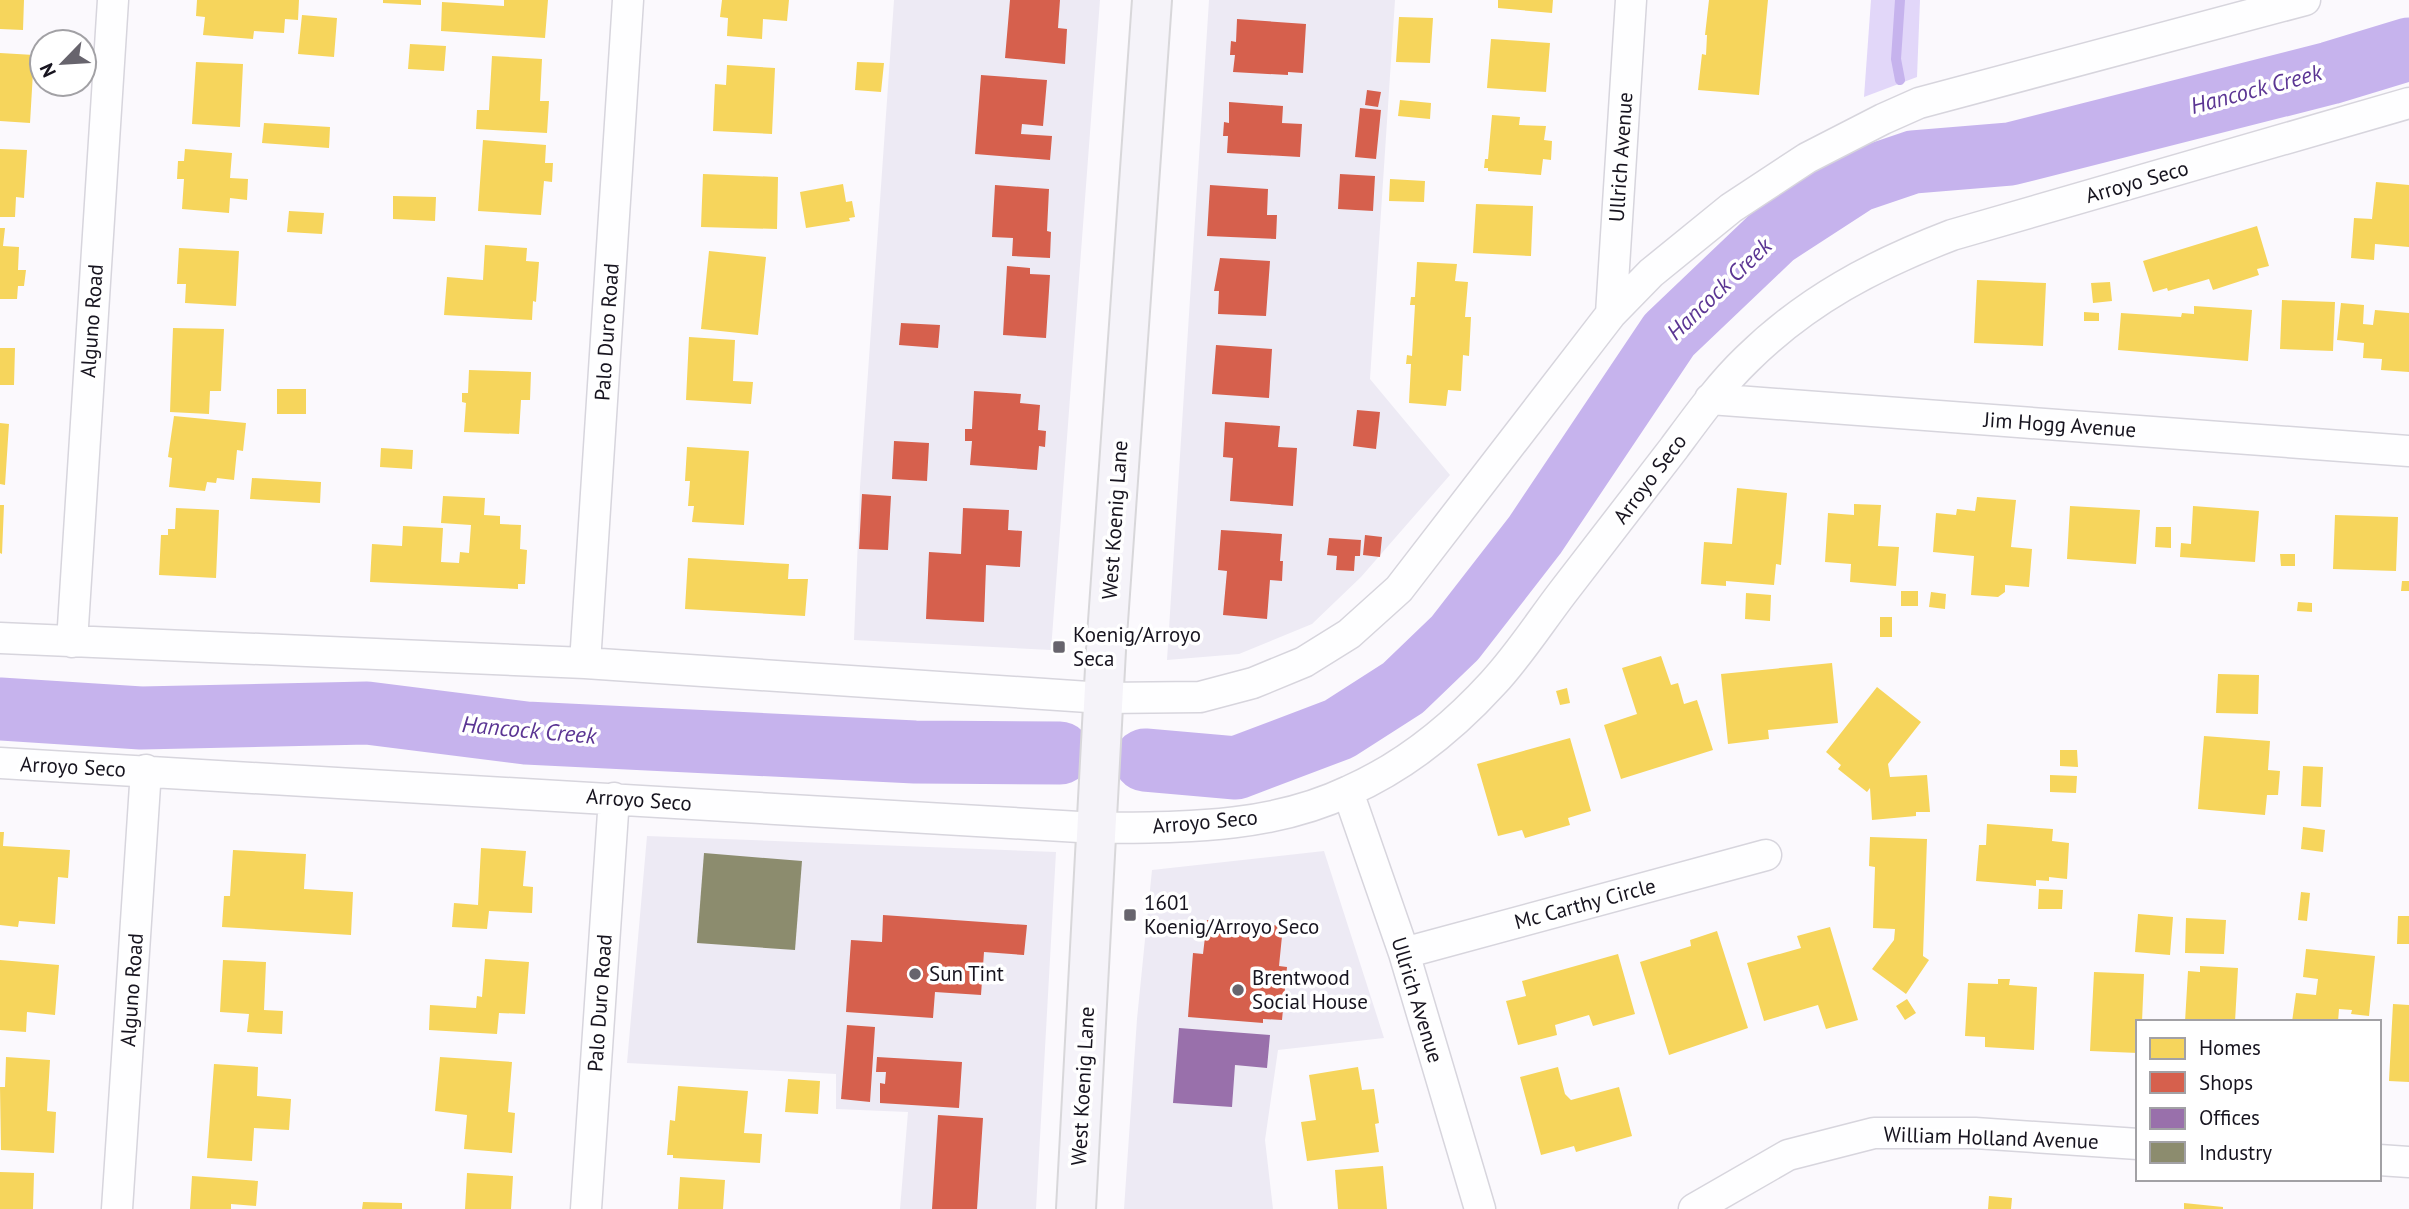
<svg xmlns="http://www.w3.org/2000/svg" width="2409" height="1209" font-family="'PT Sans',sans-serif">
	<rect width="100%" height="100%" fill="#fbf9fd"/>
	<!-- built -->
	<path fill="#edeaf4" d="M894,0H1100L1051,650L854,640L860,487Z
		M1209,0H1395L1370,379L1450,475L1361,577L1312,624L1239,654L1167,660Z
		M647,836L1056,852L1036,1209H900L908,1112L836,1109V1074L627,1063Z
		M1324,851L1384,1038L1278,1050L1265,1140L1273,1209H1124L1137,1019L1152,870Z"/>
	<!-- green -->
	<path fill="#e2d7f9" d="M1871,0H1920L1917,77L1864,97Z"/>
	<!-- homes -->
	<path fill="#f6d55c" d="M0,0H24L23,30L0,29Z
		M197,0H299L298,20L285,19L284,33L254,31L253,39L203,35L205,17L196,16Z
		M383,0H421V5L383,3Z
		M504,0H548L545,38L441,31L442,2L504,6Z
		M722,0H789L787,21L763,19L762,39L727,36L728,18L720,17Z
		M1498,0H1553L1552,13L1498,8Z
		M1709,0H1768L1759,95L1698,90L1702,54L1706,55L1707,35H1705Z
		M302,15L337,18L334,57L298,54Z
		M1399,17L1433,18L1430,63L1396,62Z
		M1491,39L1550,43L1546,92L1487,88Z
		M410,44L446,46L444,71L408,69Z
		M0,53L34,55L30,123L0,121Z
		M492,56L542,59L540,101H549L547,133L476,129L477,110H489Z
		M196,62L243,64L240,127L192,124Z
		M857,62L884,63L881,92L855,90Z
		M727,65L775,68L772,134L713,131L715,84L726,85Z
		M1400,100L1431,103L1430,119L1398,116Z
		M1492,115L1520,117L1519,125L1546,126L1544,140L1552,141L1551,160L1543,159L1541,175L1488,171V168H1484L1485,159H1488Z
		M264,123L330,127L329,148L262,143Z
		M483,140L546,145L545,163H553L552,182L544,181L541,215L478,211Z
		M0,149L27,150L24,198L16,197L15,217H0Z
		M185,149L232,153L230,178L248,179L247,200L230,198L229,213L182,209L184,179H177L178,161H184Z
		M703,174L778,177L777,229L701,227Z
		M1390,179L1425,181L1424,202L1389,201Z
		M2376,182L2409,185V247L2375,244L2374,260L2351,258L2354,218L2372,219Z
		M843,184L846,202L852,201L855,217L849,218L850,221L806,228L800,192Z
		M393,196L436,197L435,221L393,219Z
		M1476,204L1533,206L1531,256L1473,253Z
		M289,211L324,213L322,234L287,232Z
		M2257,226L2269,266L2257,269L2259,275L2213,290L2209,279L2168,291L2167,288L2153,292L2143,261Z
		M0,228H5L3,246L19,247L18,270H26L24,286H18L17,299H0Z
		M485,245L527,248L526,261L539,262L536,302L533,301L532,320L444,315L447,277L483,280Z
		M179,248L239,251L236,306L185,303L186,284H177Z
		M709,251L766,257L758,335L701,329Z
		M1417,262L1457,264L1455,281L1468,282L1465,317H1471L1469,356L1463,355L1461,391L1448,390L1446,406L1409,403L1411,364H1406L1407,355L1412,356L1415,305H1410L1411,297H1415Z
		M1977,280L2046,283L2043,346L1974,343Z
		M2110,282L2112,301L2093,303L2091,283Z
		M2282,300L2335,302L2333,351L2280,349Z
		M2341,303L2364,305L2363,324L2373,325L2375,310L2409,313V372L2381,370L2382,359L2363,358L2364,343L2337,340Z
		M2194,306L2252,310L2248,361L2118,350L2121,313L2181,317L2182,313L2194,314Z
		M2084,312L2099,313V321H2084Z
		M173,328L224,329L221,391H210L209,414L170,412Z
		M689,337L735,340L733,381L753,382L751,404L686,400Z
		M0,348H15L14,385H0Z
		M469,370L531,372L530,400H521L519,434L464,432L466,403L462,402V393H468Z
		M277,389H306V414H277Z
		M174,416L246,423L243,451L237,450L234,480L217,478L216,483L207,482L205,491L169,487L172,458L168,457Z
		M0,423L9,424L5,485L0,484Z
		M687,447L749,451L744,525L692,522L694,506H688L690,481H685Z
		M381,448L413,450L412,469L380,467Z
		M252,478L321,482L320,503L250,499Z
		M1737,488L1787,493L1781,565L1776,564L1774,585L1726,581V586L1701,584L1704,542L1732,544Z
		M443,496L485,498L484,515L500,516V524L521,525L520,549L527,550L525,584H518V589L370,582L372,544L402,546L403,526L443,528L441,562L459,563L460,552L469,553L471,525L441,523Z
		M1977,497L2016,500L2011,547L2032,549L2029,587L2005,585V592L1998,597L1971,595L1974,556L1933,552L1936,513L1956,515L1957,509L1975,511Z
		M1854,504L1881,505L1878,546L1899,547L1896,586L1850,582L1851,564L1825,562L1828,513L1854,515Z
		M0,505H4L2,554L0,553Z
		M2070,506L2140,510L2136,564L2067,559Z
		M2193,506L2259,511L2255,562L2180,557L2181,543L2191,544Z
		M176,508L219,510L216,578L159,575L161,535H168V529H175Z
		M2335,515L2398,517L2396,571L2333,569Z
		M2156,527H2171V548L2155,547Z
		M2280,554H2295V566H2281Z
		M688,558L789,564L788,579H808L805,616L685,609Z
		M2402,581H2409V591H2401Z
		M1901,591H1918V606H1901Z
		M1931,592L1946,594L1945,609L1929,607Z
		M1746,593L1771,595L1770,621L1745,619Z
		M2298,602L2312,603V612L2297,611Z
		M1880,617H1892V637H1880Z
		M1661,656L1671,685L1678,683L1684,704L1697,700L1713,750L1621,779L1604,725L1637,714L1622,668Z
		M1832,663L1838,723L1768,730L1769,739L1728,744L1721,674Z
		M2218,674L2259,675L2258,714L2216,713Z
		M1877,687L1921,722L1888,764L1890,777L1927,775L1930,812H1916V816L1872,820L1870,788L1867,792L1838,769L1841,765L1826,752Z
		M1567,688L1570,703L1560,705L1556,691Z
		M2204,736L2270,741L2268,770L2280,771L2278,795H2267L2265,815L2198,809Z
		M1570,738L1591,811L1568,818L1570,825L1525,838L1522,830L1498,836L1477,764Z
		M2060,750H2077L2078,767L2060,766Z
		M2303,766L2323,767L2321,807L2301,806Z
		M2050,775L2077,776L2076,793L2050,792Z
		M1987,824L2053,829L2052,841L2069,843L2067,879L2049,877V881L2036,880V886L1976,881L1979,845H1986Z
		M2303,827L2325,830L2323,852L2301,849Z
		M0,832H4L3,846L70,850L68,878L58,877L55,924L19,921L18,927L0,925Z
		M1870,837L1927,839L1923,956L1929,960L1906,994L1872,969L1894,940L1895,929L1873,928L1875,867L1869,866Z
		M481,848L526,851L523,886L533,887L532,913L489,911L487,929L452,927L454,903L478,905Z
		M233,850L306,854L304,889L353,892L351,935L222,927L224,896H230Z
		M2039,889L2063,890L2062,909H2038Z
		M2301,892L2310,893L2307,921L2298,920Z
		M2138,914L2173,917L2170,955L2135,952Z
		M2398,916H2409V944H2397Z
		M2186,918L2226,920L2224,954L2185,953Z
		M1830,927L1858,1020L1826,1029L1818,1005L1764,1021L1747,963L1801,948L1797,936Z
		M1717,931L1748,1028L1669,1055L1640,962L1691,946L1690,940Z
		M2306,949L2375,956L2369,1016L2351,1014L2352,1010L2339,1009L2338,1022H2292L2296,993L2316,995L2318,979L2303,977Z
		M1618,954L1635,1014L1593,1026L1589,1015L1555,1025L1557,1035L1518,1045L1506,1001L1526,996L1522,981Z
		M485,959L529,962L525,1014L499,1013L497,1034L429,1030L430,1005L476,1008L477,996L482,997Z
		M0,960L59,965L55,1015L27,1012L26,1032L0,1030Z
		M223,960L266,962L264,1010L283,1011L282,1034L247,1032L249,1014L220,1012Z
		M2200,966L2238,968L2235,1022H2185L2188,971L2200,972Z
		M2094,972L2144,974L2142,1022H2138V1053L2090,1051Z
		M1998,979H2010L2009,985L2037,987L2034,1050L1985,1047V1037L1965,1036L1968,983L1998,984Z
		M1907,999L1916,1013L1905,1020L1896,1006Z
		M2393,1004L2409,1005V1082L2389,1081Z
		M6,1057L50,1060L47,1111L56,1112L54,1153L1,1150L0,1087H5Z
		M440,1057L512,1062L508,1112L515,1113L512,1153L464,1149L467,1115L435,1111Z
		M214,1064L258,1067L257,1096L291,1099L289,1130L254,1128L252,1161L207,1158Z
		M1358,1067L1362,1090L1374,1089L1379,1123L1375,1124L1379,1152L1307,1161L1301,1122L1316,1120L1309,1075Z
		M1558,1067L1565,1094L1571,1100L1619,1087L1632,1136L1576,1152L1574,1146L1541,1155L1520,1077Z
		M788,1079L820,1081L818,1114L785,1112Z
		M678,1086L748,1091L744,1133L762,1134L760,1163L673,1158V1155H667L670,1120L675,1121Z
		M1383,1166L1387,1209H1338L1335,1170Z
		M0,1172L34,1173L33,1209H0Z
		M467,1173L513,1176L511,1209H465Z
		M192,1176L258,1181L256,1206L231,1204V1209H190Z
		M680,1177L725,1180L723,1209H678Z
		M1989,1196L2012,1198L2011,1209H1988Z
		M363,1202L402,1203V1209H362Z
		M2184,1203L2223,1207V1209H2184Z"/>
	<!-- shops -->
	<path fill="#d6604d" d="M1010,0H1060L1058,28L1067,29L1065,64L1005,58Z
		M1237,19L1306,24L1303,73L1288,72V75L1233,72L1235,55H1230L1231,41L1236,42Z
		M981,75L1047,80L1043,126L1022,124L1021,134L1052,136L1050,160L975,154Z
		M1367,90L1381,92L1378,107L1365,105Z
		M1229,102L1283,106L1282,123L1302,124L1300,157L1227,153L1228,136H1223L1224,122L1229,123Z
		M1360,108L1381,110L1376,159L1355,157Z
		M1340,174L1375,176L1373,211L1338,209Z
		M995,185L1049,189L1047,231L1051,232L1050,258L1012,256L1013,238L992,237Z
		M1210,185L1268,189L1267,215H1277L1276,239L1207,236Z
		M1220,258L1270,261L1266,316L1218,314L1219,291H1214Z
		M1007,266L1030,268V274L1050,275L1046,338L1003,335Z
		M901,323L940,325L938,348L899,345Z
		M1216,345L1272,349L1269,398L1212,394Z
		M974,391L1021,394L1020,403L1040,405L1038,430L1046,431L1045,447L1039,446L1037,470L970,465L972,441H965V429H972Z
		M1357,410L1380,412L1376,449L1353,446Z
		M1225,422L1280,426L1278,447L1297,448L1293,506L1230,501L1233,458L1223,457Z
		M894,441L929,443L927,481L892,479Z
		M862,494L891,496L888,550L859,549Z
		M963,508L1009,510L1008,530L1022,531L1020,567L986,565L984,622L926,619L929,552L961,554Z
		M1221,530L1282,534L1280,561H1283L1282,581L1270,580L1267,619L1223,615L1227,571L1218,570Z
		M1365,535L1382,537L1380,557L1363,555Z
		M1329,538L1361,540L1360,556H1355L1354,571L1336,570L1337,556L1327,555Z
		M883,915L1027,925L1024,955L984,952L981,995L935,992L933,1018L846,1012L851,940L882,942Z
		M1207,920L1283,926L1279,966L1287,967L1282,1020L1263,1019V1023L1188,1017L1193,953L1203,954Z
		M847,1025L875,1027L870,1102L841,1099Z
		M877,1057L962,1062L959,1108L880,1103V1083L885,1084L886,1072H876Z
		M938,1115L983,1118L977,1209H932Z"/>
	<!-- offices -->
	<path fill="#9970ab" d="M1179,1028L1270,1035L1267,1068L1235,1065L1232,1107L1173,1103Z"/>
	<!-- industry -->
	<path fill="#8c8c6e" d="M704,853L802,861L795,950L697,943Z"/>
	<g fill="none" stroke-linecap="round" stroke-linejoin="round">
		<!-- stream -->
		<path stroke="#c6b3ed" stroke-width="10" d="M1900,0L1896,59L1900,80
			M1909,140L1913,162"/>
		<!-- river -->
		<path stroke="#c6b3ed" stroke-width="63" d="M0,709L141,718L367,713L526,733L915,752L1060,753
			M1145,760L1236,768L1339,729L1403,688L1455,638L1535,535L1669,335L1774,235L1857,181L1913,162L2010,154L2330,73L2409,49"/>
		<defs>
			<path id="minor" d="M1611,314L1631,0
				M1710,399L2409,451
				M0,638L585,663L1103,698L1200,697L1253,683L1304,662L1349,634L1399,589L1611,314L1651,273L1731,208L1807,158L1883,119L1919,103L2305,0
				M72,642L113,0
				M585,663L628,0
				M0,763L1096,828C1183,827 1269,829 1349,791C1405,766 1452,728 1493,683C1519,655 1540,622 1563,592C1600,544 1637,496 1674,448C1697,417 1719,386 1747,359C1807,300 1874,265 1952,235L2409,103
				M1348,792L1404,953L1480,1209
				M1404,953L1766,855
				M2379,1160L2409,1162
				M117,1209L146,770
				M586,1209L614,798
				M1694,1209L1788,1155L1874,1133H1975L2138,1144"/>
			<path id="primary" d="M1076,1209L1106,650L1152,0"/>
		</defs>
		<!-- minor casing -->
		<use href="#minor" stroke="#d7d5dd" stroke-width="33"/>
		<!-- primary casing -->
		<use href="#primary" stroke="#d8d7da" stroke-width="42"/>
		<!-- minor -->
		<use href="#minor" stroke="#fefeff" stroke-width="30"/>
		<!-- primary -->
		<use href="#primary" stroke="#f5f3f9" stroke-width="38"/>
	</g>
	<!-- markers -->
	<g fill="#67646d" stroke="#fff" stroke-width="2.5">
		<rect x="1052" y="640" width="14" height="14" rx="3.5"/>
		<rect x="1123" y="908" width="14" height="14" rx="3.5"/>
		<circle cx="915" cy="974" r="7"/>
		<circle cx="1238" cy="990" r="7"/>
	</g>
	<g text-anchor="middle" stroke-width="7" stroke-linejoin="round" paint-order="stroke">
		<!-- street labels -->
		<g font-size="21" fill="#17141f" stroke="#fff">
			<text transform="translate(1621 157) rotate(-86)" y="7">Ullrich Avenue</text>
			<text transform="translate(2137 182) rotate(-16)" y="7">Arroyo Seco</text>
			<text transform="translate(92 321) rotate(-86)" y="7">Alguno Road</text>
			<text transform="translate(607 332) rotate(-86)" y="7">Palo Duro Road</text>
			<text transform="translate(2060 425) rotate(4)" y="7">Jim Hogg Avenue</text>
			<text transform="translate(1650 479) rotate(-53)" y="7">Arroyo Seco</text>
			<text transform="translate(1115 520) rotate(-86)" y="7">West Koenig Lane</text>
			<text transform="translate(73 767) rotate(3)" y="7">Arroyo Seco</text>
			<text transform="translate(639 800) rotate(4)" y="7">Arroyo Seco</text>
			<text transform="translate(1205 822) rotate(-5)" y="7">Arroyo Seco</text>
			<text transform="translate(1585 904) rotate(-15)" y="7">Mc Carthy Circle</text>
			<text transform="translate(132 990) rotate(-86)" y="7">Alguno Road</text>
			<text transform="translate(1417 1000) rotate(73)" y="7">Ullrich Avenue</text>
			<text transform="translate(600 1003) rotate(-86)" y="7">Palo Duro Road</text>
			<text transform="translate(1083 1086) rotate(-87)" y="7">West Koenig Lane</text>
			<text transform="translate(1991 1138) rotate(2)" y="7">William Holland Avenue</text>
		</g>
		<!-- poi labels -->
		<g font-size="21" fill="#17141f" stroke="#fff" text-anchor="start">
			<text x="1073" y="642">Koenig/Arroyo<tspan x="1073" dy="24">Seca</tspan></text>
			<text x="1144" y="910">1601<tspan x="1144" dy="24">Koenig/Arroyo Seco</tspan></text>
			<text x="929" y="981">Sun Tint</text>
			<text x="1252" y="985">Brentwood<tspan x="1252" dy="24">Social House</tspan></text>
		</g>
		<!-- water labels -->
		<g font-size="23" font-style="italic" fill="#5b3593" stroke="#fff">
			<text transform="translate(2256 89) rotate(-15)" y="8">Hancock Creek</text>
			<text transform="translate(1719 289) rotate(-44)" y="8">Hancock Creek</text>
			<text transform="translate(529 730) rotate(5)" y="8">Hancock Creek</text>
		</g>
	</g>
	<!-- legend -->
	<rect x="2136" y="1020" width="245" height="161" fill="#ffffff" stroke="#a2a1a5" stroke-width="2"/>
	<rect x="2150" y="1038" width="35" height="21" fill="#f6d55c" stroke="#a2a1a5" stroke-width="2"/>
	<text x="2199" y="1055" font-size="21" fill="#17141f">Homes</text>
	<rect x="2150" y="1072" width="35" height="21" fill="#d6604d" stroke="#a2a1a5" stroke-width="2"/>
	<text x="2199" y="1090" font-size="21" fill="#17141f">Shops</text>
	<rect x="2150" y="1108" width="35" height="21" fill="#9970ab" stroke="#a2a1a5" stroke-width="2"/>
	<text x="2199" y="1125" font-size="21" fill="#17141f">Offices</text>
	<rect x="2150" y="1142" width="35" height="21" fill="#8c8c6e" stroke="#a2a1a5" stroke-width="2"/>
	<text x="2199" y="1160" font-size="21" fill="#17141f">Industry</text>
	<!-- north arrow -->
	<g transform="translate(63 63) rotate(245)"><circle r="33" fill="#ffffff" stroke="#a2a1a5" stroke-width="2"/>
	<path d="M0-5L12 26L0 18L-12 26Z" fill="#67646d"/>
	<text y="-10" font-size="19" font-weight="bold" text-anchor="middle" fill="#17141f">N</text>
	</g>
</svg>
